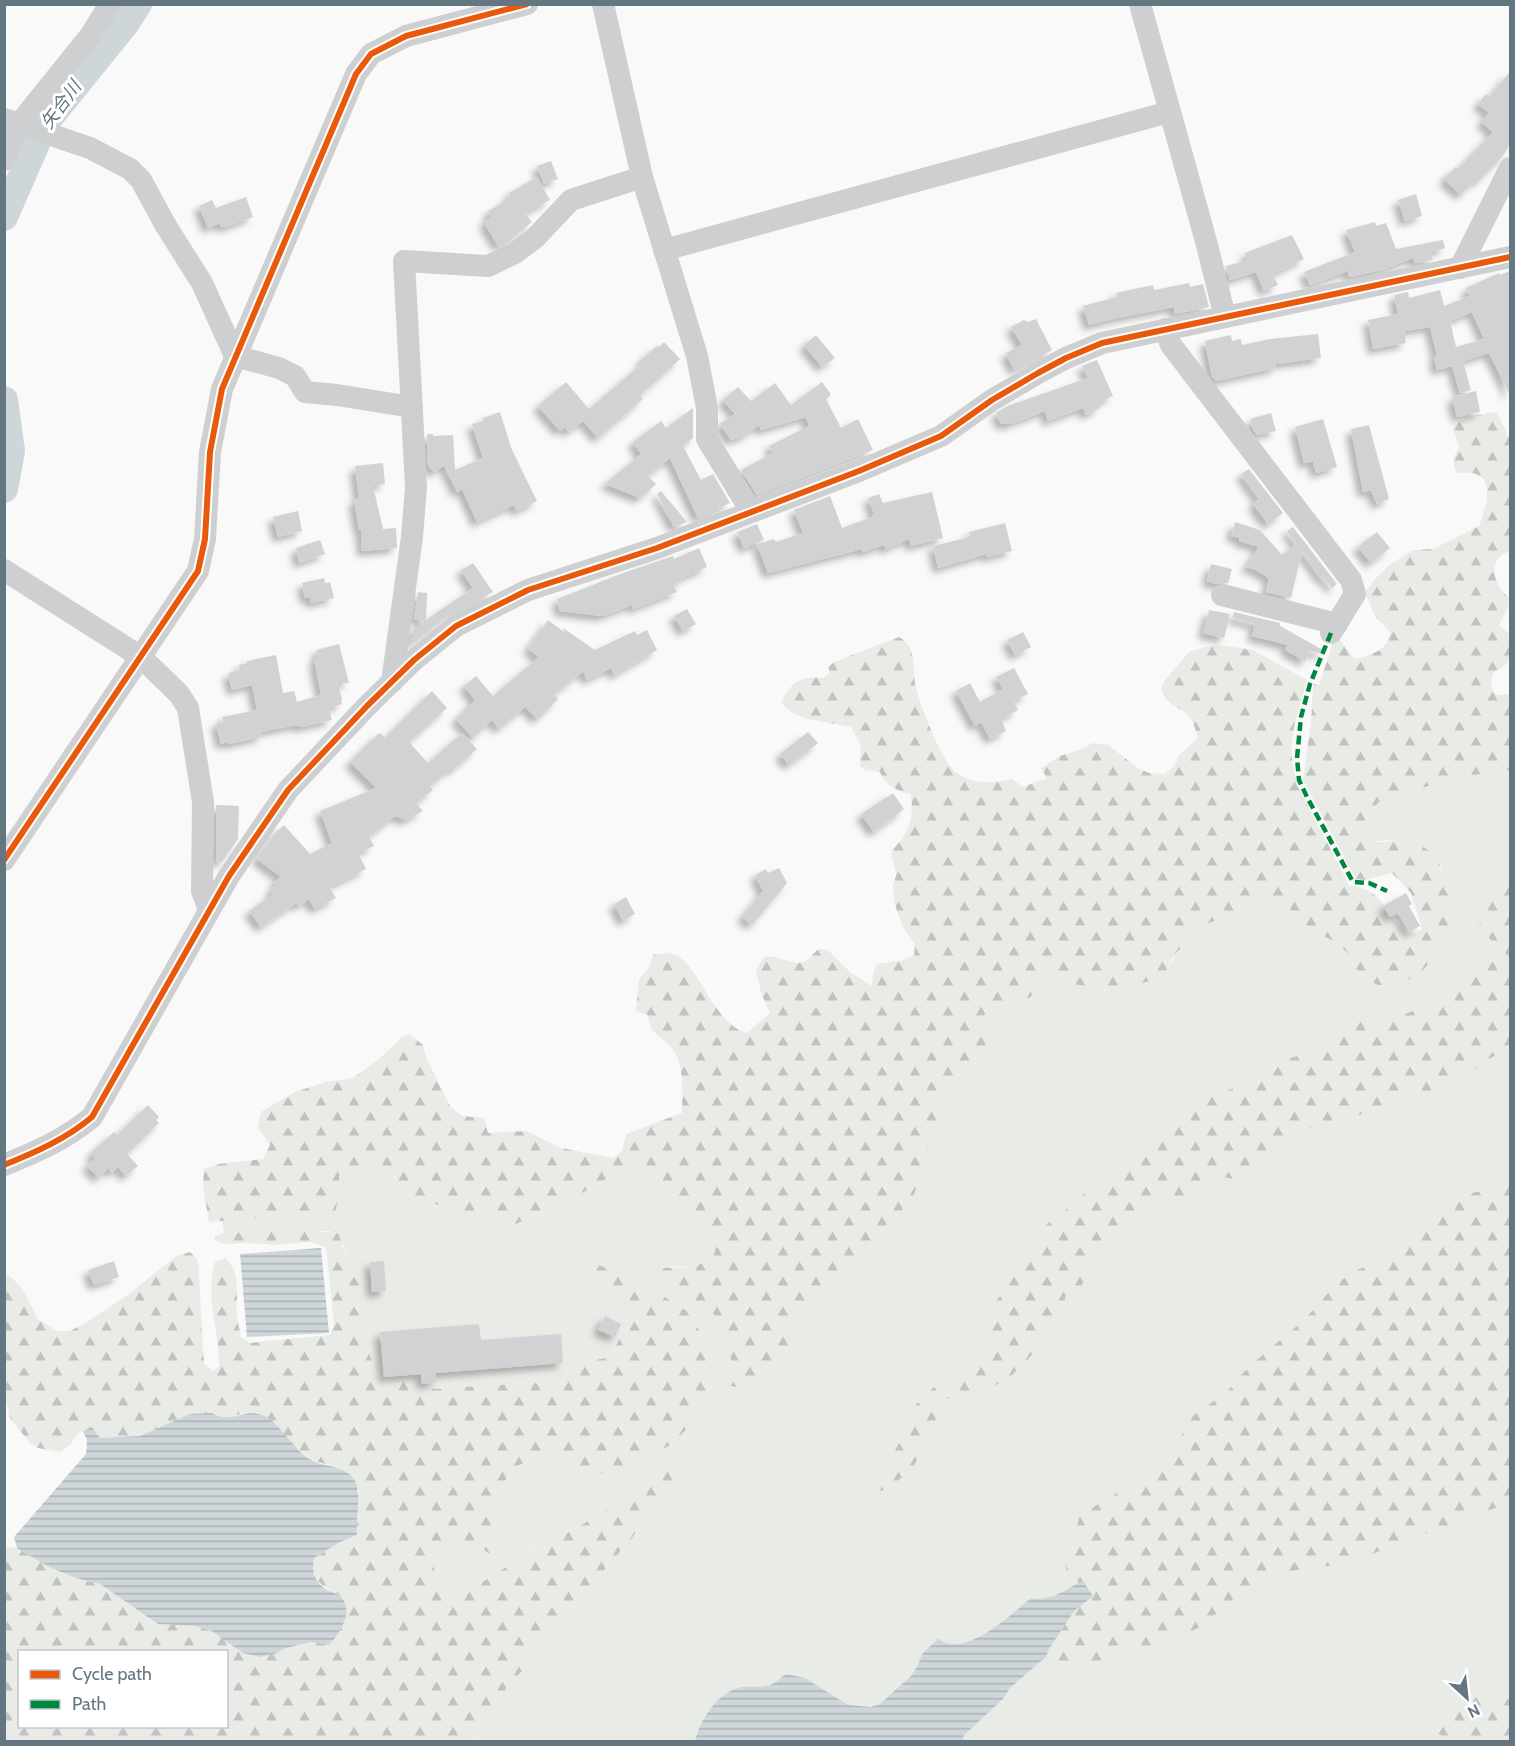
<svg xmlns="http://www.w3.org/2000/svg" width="1515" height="1746" font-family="Cabin,'Noto Sans JP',sans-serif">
	<defs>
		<pattern id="forest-firs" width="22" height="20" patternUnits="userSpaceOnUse" patternTransform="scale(1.5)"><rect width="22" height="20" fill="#e8ebe6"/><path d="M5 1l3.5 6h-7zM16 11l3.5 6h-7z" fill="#c0c3c0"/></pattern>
		<pattern id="water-rules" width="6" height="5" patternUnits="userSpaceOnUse" patternTransform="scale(1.5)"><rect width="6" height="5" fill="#ced6d9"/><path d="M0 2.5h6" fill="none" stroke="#abb2b5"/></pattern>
		<filter id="shadow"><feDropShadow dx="-5.5" dy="5.5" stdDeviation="3" flood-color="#0004"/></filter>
	</defs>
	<rect width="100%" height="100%" fill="#f9f9f9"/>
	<!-- green -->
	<path fill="#e8ebe6" d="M1510,770V1741H472L479,1733L508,1684L530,1663L532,1656L547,1635L632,1538L675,1475L676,1466L596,1517L522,1555L496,1574L471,1587L456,1589L442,1583L433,1570V1559L441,1550L457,1539L472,1543L490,1554C501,1534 496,1512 501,1491C503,1483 508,1475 511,1468L544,1455L555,1456L567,1463L628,1471L670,1445L689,1427L701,1411L708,1394L712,1378V1355L690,1313L663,1296L619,1274L593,1271L628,1297V1320L614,1350L606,1358L572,1364L561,1381L434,1389L397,1381L380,1380L367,1349L363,1271L346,1254L344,1245L330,1231L224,1233L222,1221L334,1212L339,1197V1177L342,1171C382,1164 388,1163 410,1198L516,1224L588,1190L613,1175L631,1168L645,1170L656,1173L687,1215L708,1230L715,1243V1252L712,1259L693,1267L671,1266L657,1278C679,1292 713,1305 725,1329C732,1342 731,1371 731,1386L751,1390L763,1373L789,1354V1321L797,1307L868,1248L884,1228L910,1202L915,1192L935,1124L961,1066L983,1054C982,1044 978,1030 980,1020C985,1003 1016,1001 1031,997L1039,972L1073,983L1105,990L1168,968C1174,954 1187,946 1191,930L1268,900L1284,905L1294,912L1310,930L1338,943L1348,954L1353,966L1378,985L1394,986L1408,980L1439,946L1449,930L1453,899L1446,885L1441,865L1400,839L1371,842L1364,823L1369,812L1379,801L1457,777Z"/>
	<!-- forest -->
	<path fill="url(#forest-firs)" fill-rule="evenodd" d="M1497,412L1510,440V551C1486,559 1493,585 1509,598L1508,608L1499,625L1510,635V660L1504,666L1493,673C1491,682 1490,688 1496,695L1510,694V770L1457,777L1380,801L1369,812L1364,823L1371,842H1385L1400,839L1422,846L1436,855L1453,899L1456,915L1434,957L1424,969L1408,980L1394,986L1378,985L1368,980L1353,966L1348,954L1338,943L1310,930L1294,912L1284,905L1268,900L1191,930C1187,946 1179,948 1171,960C1168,965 1171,965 1167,969C1155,983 1121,991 1102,989C1081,988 1059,978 1039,972L1031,997C1013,1002 988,1002 980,1022L989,1044L983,1054L961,1066L935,1124L915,1192L910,1202L884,1228L868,1248L797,1307L789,1321V1354L763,1373L751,1390L731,1386C731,1371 732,1342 725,1329C713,1305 679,1292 657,1278L656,1272L660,1268L693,1267L712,1259L715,1252V1243L708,1230L687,1215L656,1173L645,1170L631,1168L613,1175L588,1190L516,1224L410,1198L398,1192L396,1177C380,1164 362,1167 342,1171L339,1177V1197L335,1212L209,1222L203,1186L204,1169L219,1164L263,1159L270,1145L258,1128L261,1112L295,1092L326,1082L353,1078L379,1059L402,1037L410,1034L423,1045L426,1057L450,1106L462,1116L484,1118L488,1133L526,1131L561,1148L613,1158L622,1151L626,1134L682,1113C682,1093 685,1065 672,1048C661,1036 649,1034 648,1015L636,1011L639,979L649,968L653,955C659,954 667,952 672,954C698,959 712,1024 747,1033L770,1013L761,993L756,970L764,957C778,954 792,966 803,962C809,960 814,952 819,949L828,950L850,972L872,986L873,973L877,964L904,960L914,955L915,945C903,929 893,908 893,888C893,883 896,878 896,874C896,866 891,861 892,850C909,834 914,819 911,795C897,790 885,786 880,772L865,770L860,766L861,746L851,727L808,719L792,713L781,703C792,681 799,677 823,678L830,673L828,667L834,662L899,637C916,646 913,666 915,683C918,701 943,766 958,774C976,785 992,783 1012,779L1023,787L1047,778L1041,768L1060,756L1079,750L1093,743L1108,745L1138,768L1149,773L1165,774L1175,765L1178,756L1198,738C1195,730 1194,721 1188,715C1175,703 1170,709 1161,688L1165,680L1189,652L1205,647L1219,645L1253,650L1307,680C1295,725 1282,749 1302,794L1349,885C1387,891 1382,913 1407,934L1416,933L1422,929L1411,893L1392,873L1365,880L1356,879L1303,780L1311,721L1313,688L1314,684L1319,685L1334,639L1338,637L1354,659C1370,656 1389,650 1390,632L1375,616L1365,593L1375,579L1388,566L1413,550L1433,549L1479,526C1484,513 1495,484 1478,475C1473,472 1464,473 1458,473L1454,468V457L1459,447L1453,428C1461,415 1483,414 1497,412Z
		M1510,886V957C1476,930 1460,907 1510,886Z
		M1487,953L1510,966V1045L1500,1048V1053C1494,1057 1484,1060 1479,1065C1464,1081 1462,1080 1441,1079L1433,1089L1420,1097L1399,1098L1334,1126L1321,1125L1310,1128L1298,1138L1285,1139L1276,1157L1256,1165L1249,1180C1237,1182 1230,1177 1219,1177L1205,1197L1197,1200L1186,1197L1146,1207L1137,1212L1121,1237L1105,1246L1097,1253L1091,1272L1078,1290L1066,1294C1061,1322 1027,1367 1002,1382C993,1387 982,1390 972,1393C963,1397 949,1395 942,1402C936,1408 938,1417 934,1424C931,1430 926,1436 923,1443C920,1450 919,1459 914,1465C902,1480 880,1496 860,1496L861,1490L882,1474L909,1425L915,1406L925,1394L947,1378L991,1358L996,1345L986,1339L985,1335L990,1327L987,1312L1001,1295L1008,1270L1023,1260L1047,1224L1070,1207L1093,1185L1122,1167L1143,1144L1172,1124L1192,1114L1209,1097L1256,1080L1261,1070L1271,1063L1305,1054L1327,1045L1336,1031L1350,1023L1408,1013L1442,998L1461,987L1470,978L1479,960Z
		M1510,1184V1507H1499L1486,1511L1463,1523L1407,1539L1352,1563L1302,1569L1268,1577L1244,1590L1200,1627L1175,1639L1158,1646L1112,1655L1092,1664L1064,1673L1059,1665L1046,1657L1049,1649L1074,1611L1093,1596L1083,1582L1079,1583L1068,1573L1063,1559L1072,1543L1080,1515L1132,1484L1168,1454L1181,1440L1184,1426L1191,1417L1227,1392L1239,1377L1258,1359L1305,1319L1338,1282L1359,1269L1380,1262L1396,1253L1447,1204L1472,1193Z
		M302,1230L338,1233L346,1254L363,1271L367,1349L380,1380H415L421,1386L434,1389L561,1381L572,1364L606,1358L614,1350L628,1320V1297L593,1271L594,1268L599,1265L619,1274L663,1296L690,1313L712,1355V1378L708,1394L701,1411L689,1427L670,1445L628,1471L615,1474L582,1472L555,1456L544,1455L512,1468C508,1475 504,1482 502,1489C495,1510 502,1534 490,1554L472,1543L457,1539L441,1550L433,1559C433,1570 436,1580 447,1585C474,1597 503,1567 525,1554C549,1540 575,1530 598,1515C623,1498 645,1473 672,1460L676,1466L675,1475L632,1538L547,1635L532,1656L530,1663L508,1685L479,1733L472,1741H5V1547L17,1548L49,1567L76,1578L100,1584L158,1624L194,1626L210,1630L260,1657L275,1654L286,1648L311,1642L339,1595C322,1587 310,1579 314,1558L340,1542L357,1535L355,1521L359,1491L349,1473L340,1468L311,1460L295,1446L244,1413L227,1418L190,1414L140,1436L100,1438L92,1427L77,1434L71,1444L60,1452L38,1448L30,1443L10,1418L5,1396V1276H10L22,1288L38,1319L57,1331H70L87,1322L129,1294L176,1256L190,1252L198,1260L204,1363L213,1371L219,1367C220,1331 204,1297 215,1262L225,1258C243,1274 235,1296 237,1318C238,1324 240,1331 241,1337L250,1343L330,1335L334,1326L326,1247L310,1242L275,1245L247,1243L225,1244L215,1241V1236L224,1233ZM20,1652H226V1726H20Z
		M1490,1695L1502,1699H1510V1741C1489,1742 1439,1746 1431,1725L1446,1719L1473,1698Z"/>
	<!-- water -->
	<path fill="url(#water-rules)" d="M321,1248L329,1333L247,1337L240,1254Z
		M212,1413C228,1425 247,1407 265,1416C279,1423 296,1452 311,1460C325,1468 346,1464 355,1481C362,1496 355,1518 357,1535L340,1542L314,1558C311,1572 315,1582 327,1590C331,1592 336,1593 340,1596C355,1610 340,1634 329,1645L311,1642L286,1648L275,1654L260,1657L243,1653L210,1630L194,1626L158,1624L100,1584L76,1578L49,1567L17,1548L14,1537L86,1454L87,1440L83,1431L92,1427L100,1438L140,1436L190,1414Z
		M1083,1581L1093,1596L1074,1611L1049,1649L1046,1657L1010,1688L1003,1699L964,1735L962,1741H695C701,1719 717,1692 742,1687C751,1686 762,1688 770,1685C776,1683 781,1677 786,1674L805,1678L848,1705L871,1707L880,1704L911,1676L918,1665L922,1654L938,1639C966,1659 1010,1615 1031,1598C1050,1603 1067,1588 1083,1581Z"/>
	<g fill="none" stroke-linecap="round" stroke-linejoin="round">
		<!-- river -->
		<path stroke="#ced6d9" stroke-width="28" d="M4,217L45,123L125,24L138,4
			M4,400L11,451L4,489"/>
	</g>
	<!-- building -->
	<path fill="#d0d2d3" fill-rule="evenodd" filter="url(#shadow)" d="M1510,71V144L1502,157L1477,182L1475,180L1461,195L1444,179L1455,167L1458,169L1493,132L1481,122L1489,113L1478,104L1486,94L1490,97Z
		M551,161L558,179L544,184L537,166Z
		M537,177L550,200L525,213L532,222L511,239L498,246L485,224V221L491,217L488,211L506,201L505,199L511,196L509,193Z
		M1416,194L1422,216L1405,221L1398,200Z
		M246,197L253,217L225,227H221L220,223L208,228L199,206L212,200L216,208Z
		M1375,222L1376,226L1386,223L1396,249L1443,240L1445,248L1431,252L1433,260L1415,263L1413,258L1382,270L1349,277L1348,271L1310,285L1304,272L1355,252L1346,230Z
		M1292,235L1304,259L1273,274L1278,285L1264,291L1256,272L1230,280L1226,266L1248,260L1245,253Z
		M1510,271V395L1489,353L1463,361L1471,390L1460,393L1452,366L1437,370L1434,357L1437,356L1430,327L1404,331L1406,343L1373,349L1368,320L1398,314L1394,295L1408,292L1409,298L1440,290L1444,306L1470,296L1466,288L1499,273L1500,275ZM1472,312L1484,339L1456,347L1450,321Z
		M1189,283L1190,287L1203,284L1209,307L1175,314L1174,307L1117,318L1089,325L1083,306L1117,297L1116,293L1153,285L1154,290Z
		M1036,319L1052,350L1014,370L1006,353L1022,345L1011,327L1024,320L1028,322Z
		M1318,334L1321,358L1276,364V368L1216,381L1212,377L1205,341L1231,335L1232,341L1241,339L1242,345L1270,339Z
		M816,335L835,358L822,367L804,345Z
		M664,342L680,359L640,395L643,399L598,438L583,421L569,432L565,427L560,431L538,406L566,382L589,409L643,363L641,360L657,346L659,347Z
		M1097,360L1113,396L1098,403L1100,408L1086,415L1083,408L1048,421L1045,411L1010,424H1001L996,413L999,411L1010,405L1088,378L1082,366Z
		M822,382L830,393V396L826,399L841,428L858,419L873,450L757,495L741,470L773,453L769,446L809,426L806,417L761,430L759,425L744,436L731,440L720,424L735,414L723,400L738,387L751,401L775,383L791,405Z
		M1476,391L1480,412L1457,417L1452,397Z
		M693,408V438L683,446L701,480L713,474L730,503L698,518L670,458L648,476L656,484L640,498L605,484L641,454L633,442L661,421L666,428Z
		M500,412L512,450L537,501L517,511L514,505L477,522L462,489L457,492L444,465L435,472L428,466L427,434H433V436L453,435L455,470L483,458L472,424L484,421L483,418Z
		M1271,413L1276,431L1257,435L1253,429L1250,419Z
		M1323,419L1337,467L1316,473L1313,461L1304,463L1295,427Z
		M1369,425L1389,499L1377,504L1371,490L1363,492L1351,429Z
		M383,463L385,484L373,486L383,529L396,528L397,548L362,551L361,530H359L354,500L359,499L355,466Z
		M1249,469L1283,513L1268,524L1253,504L1259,499L1241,474Z
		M661,491L687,522L674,527L657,494Z
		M932,492L943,538L911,546L909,539L886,549L884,545L863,552L862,549L768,573L757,544L774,539L776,542L803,533L794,510L830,496L842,528L872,517V515L874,514L868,498L879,494L883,503Z
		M298,511L302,531L278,537L273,517Z
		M1235,522L1260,530L1282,555L1296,544L1287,531L1293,527L1337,584L1332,588L1324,578L1322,579L1302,552L1291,598L1266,592L1269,578L1256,570L1246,567L1259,547L1239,541L1240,538L1231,536Z
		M1005,523L1012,551L987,557L986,554L938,568L933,546L970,537L969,532Z
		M757,524L764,540L744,548L737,532Z
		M1377,532L1390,548L1371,563L1358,547Z
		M320,540L325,554L299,563L296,548Z
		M699,548L707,567L682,578L680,582L673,585L677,592L633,609L632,605L602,616L560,611L557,599L623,573L673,556L674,559Z
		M473,563L493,592L450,614L411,645L413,630L424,621L414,619L418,592L427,593L426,620L473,588L461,570Z
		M1211,564L1232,569L1228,583L1216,584L1207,581Z
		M324,578L325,583L330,582L334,598L311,603L310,597L305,598L302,583Z
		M687,609L696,624L683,631L674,616Z
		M1209,610L1230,614L1224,638L1203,633Z
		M1234,612L1280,623V626L1323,650L1322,654L1310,651L1305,661L1285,650L1288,645L1252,636L1255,624L1232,618Z
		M548,620L564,632L563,628L595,650L635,631L637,635L647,630L657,650L614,675L611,668L587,680L583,671L554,695L558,699L538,719L525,707L499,729L492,720L473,738L456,719L475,700L464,686L476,676L493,696L539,657L528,649Z
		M1023,632L1031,647L1015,655L1007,640Z
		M339,644L349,683H338L342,700L341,701L342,704L329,708L332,720L301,727L296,725L261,732L262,737L228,744L227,742L221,744L216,723L223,722L222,717L257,710L252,685L232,690L228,673L240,670L239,665L247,663V661L276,655L283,693L294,691L297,702L321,695L314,659L318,658L316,650Z
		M1014,668L1028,694L1014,701L1018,710L1001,719L1006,731L990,739L981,722L975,726L956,691L970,683L980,702L1003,689L996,677Z
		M432,691L447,708L409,742L428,763L462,733L477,749L453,770L451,768L430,786L433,790L416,803L423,811L406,820L395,816L369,837L374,846L358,853L366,869L329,887L336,898L315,909L309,899L299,906L296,903L261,927L249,911L273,894L270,890L277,885L274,882L281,877L257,859L275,833L284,825L310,854L332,843L320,811L376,788L350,762L378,734L380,733L385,738Z
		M808,732L818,743L789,765L780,754Z
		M893,793L904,809L874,832L861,814Z
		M216,805L239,806L238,837H239L230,851H226V856L222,862L216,861Z
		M779,868L787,883L752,925L742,917L763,891L755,875L766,869L768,873Z
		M1406,893L1412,904L1409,906L1420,926L1409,932L1398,913L1390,917L1383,906Z
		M626,897L635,914L623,921L614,904Z
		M148,1105L159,1117L156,1120L159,1123L127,1154L138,1166L126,1176L118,1167L112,1173L108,1168L99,1178L87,1166L95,1158L91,1153L114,1132L117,1135Z
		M114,1261L119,1277L94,1285L88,1270Z
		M384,1261L386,1291L372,1292L370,1262Z
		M605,1316L621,1324L615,1337L598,1330Z
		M479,1324L481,1340L561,1334L563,1363L436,1373V1382L422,1384L421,1374L384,1377L380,1332Z"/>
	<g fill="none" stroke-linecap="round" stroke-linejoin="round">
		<!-- minor -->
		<path stroke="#cecfd0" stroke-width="22" d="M603,4L642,177L697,356L707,408V439L746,503L753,511
			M1140,4L1207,245L1225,317
			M4,119L90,148L130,169L141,180L166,226L202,283L235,356L279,368L295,376L305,392L337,395L412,407
			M4,160L20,123L90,36L110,4
			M664,250L1169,112
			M1460,268L1510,168
			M1165,329L1171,345L1351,580L1355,594L1331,633
			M4,570L141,657L179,694L188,708L203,802L202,891L209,910
			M1222,595L1337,624
			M392,682L412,537L416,487L404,261L488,266L515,253L535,238L571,200L642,177
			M4,860L198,571L205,539L210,452L222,389L356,74L371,54L406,36L527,4
			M4,1165C36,1152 66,1139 92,1117L229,876L288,790L367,706L414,660L456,626L528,590L657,548L859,471L941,436L992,400L1038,373L1066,358L1102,343L1510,257"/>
		<!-- quiet -->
		<path stroke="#00873e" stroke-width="4.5" stroke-dasharray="9 4.5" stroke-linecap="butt" d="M1331,633L1310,684L1301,717L1297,758L1299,780L1307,797L1353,882L1369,883L1387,891"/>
		<defs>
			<path id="cycleway" d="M4,860L198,571L205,539L210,452L222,389L356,74L371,54L406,36L527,4
				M4,1165C36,1152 66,1139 92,1117L229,876L288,790L367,706L414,660L456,626L528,590L657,548L859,471L941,436L992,400L1038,373L1066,358L1102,343L1510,257"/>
		</defs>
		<!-- cycleway casing -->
		<use href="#cycleway" stroke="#fff" stroke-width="10"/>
		<!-- cycleway -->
		<use href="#cycleway" stroke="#e8590c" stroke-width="6"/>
	</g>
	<g text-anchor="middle" stroke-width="6" stroke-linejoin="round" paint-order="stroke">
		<!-- water labels -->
		<g font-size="18" font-style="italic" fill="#60757c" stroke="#fff">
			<text transform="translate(61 105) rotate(-54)" y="6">矢合川</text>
		</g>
	</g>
	<!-- border -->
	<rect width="1515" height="1746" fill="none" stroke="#657683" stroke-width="12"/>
	<!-- legend -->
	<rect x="18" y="1650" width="210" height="78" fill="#ffffff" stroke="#c1c8cd" stroke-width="1.5"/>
	<rect x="30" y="1670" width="30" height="9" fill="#e8590c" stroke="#c1c8cd" stroke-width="1.5"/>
	<text x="72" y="1680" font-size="18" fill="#657683">Cycle path</text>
	<rect x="30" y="1700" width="30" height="9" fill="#00873e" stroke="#c1c8cd" stroke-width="1.5"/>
	<text x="72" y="1710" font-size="18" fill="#657683">Path</text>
	<!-- north arrow -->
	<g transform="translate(1467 1698) rotate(153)" stroke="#ffffff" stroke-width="4.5" paint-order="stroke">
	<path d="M0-4.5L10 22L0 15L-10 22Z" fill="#657683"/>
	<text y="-9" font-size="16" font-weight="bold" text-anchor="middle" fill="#657683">N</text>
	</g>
</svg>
